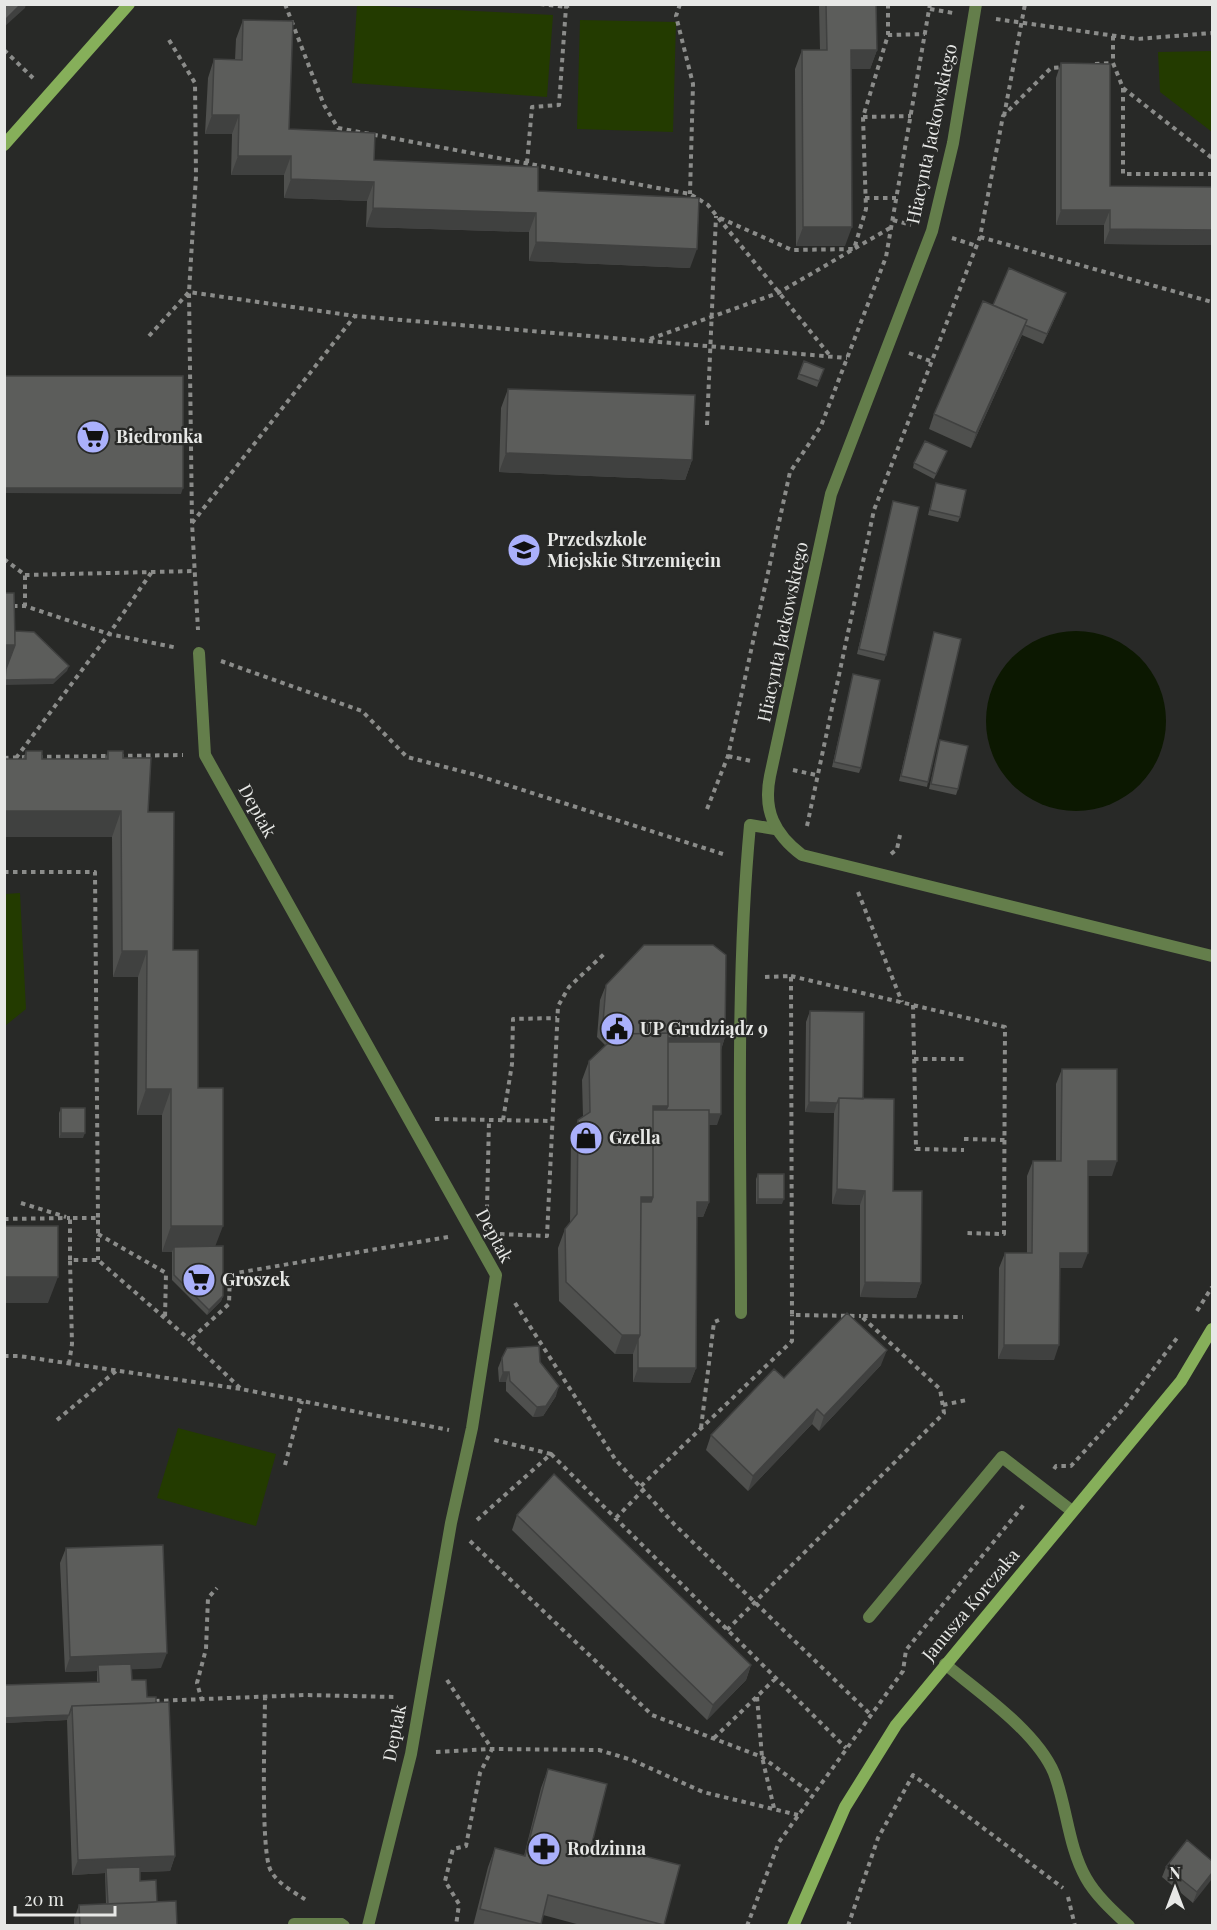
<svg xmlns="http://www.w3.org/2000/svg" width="1217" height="1930" font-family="'Playfair Display',serif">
	<rect width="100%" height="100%" fill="#282927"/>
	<!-- green -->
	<path fill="#233b00" d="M357,5L553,15L547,97L352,83Z
		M580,20L676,22L673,132L577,129Z
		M1212,51V132L1160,92L1158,52Z
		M20,893L26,1009L5,1026V894Z
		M178,1428L276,1454L256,1526L157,1498Z"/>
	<!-- water -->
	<path fill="#0c1801" d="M986 721a90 90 0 1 1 180 0a90 90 0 1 1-180 0Z"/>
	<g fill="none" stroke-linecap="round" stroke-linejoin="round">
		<!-- path -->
		<path stroke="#8b8c8a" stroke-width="4" stroke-dasharray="4.5 4.5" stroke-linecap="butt" d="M285,4L324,105L338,128L690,194L708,205L831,357
			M540,4L566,7
			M680,4L676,16L693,84L690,194
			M888,4V35
			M1212,4V5
			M930,9L953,13
			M996,19L1137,39L1212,33
			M1113,36V63L1123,88L1212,158
			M169,40L195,83L196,176L189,292L192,523L198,630
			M4,50L33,78
			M1095,64L1113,63
			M1123,88V174H1212
			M1004,116L1025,4
			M863,117L911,116
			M527,163L532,107L559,105L566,7L571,4
			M865,198H896
			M720,218L792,250L854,249L866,209L863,117L888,35L925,34
			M893,220L911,225
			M980,237L1212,302
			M952,238L977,246
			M149,336L189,292L355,316L847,358
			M650,339L778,293L890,228
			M909,353L933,362
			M707,425L716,216
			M192,523L354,317
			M4,559L25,575V606
			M25,575L195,571
			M4,606H25L109,634L178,648
			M221,661L362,711L407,757L476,775L726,855
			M119,756L183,755
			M728,756L751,761
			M38,757L108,756
			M4,758L27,757
			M16,758L109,634L151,573
			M793,770L816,775
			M707,809L728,756L790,472L821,426L886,257L930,4
			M807,826L874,510L980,237L1003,116L1051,68L1064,67
			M891,854L897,849L900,835
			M4,872H95L98,1218
			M858,892L902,1002
			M791,976L1005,1027L1004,1234L963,1233
			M765,977L791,976L792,1315L861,1316
			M913,1005L916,1149L964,1150
			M914,1059H965
			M435,1119L552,1121
			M503,1120L512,1064L513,1019L557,1018
			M964,1139L1005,1140
			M21,1203L66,1217
			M487,1209L489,1120
			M4,1219L70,1218
			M98,1234L166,1273L165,1318
			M500,1234L547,1236L558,1006L569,987L604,954
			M448,1237L230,1274L229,1304L190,1340L241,1389L449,1430
			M70,1260V1218H98V1260
			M515,1303L615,1459L674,1524L870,1714
			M1197,1311L1212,1287
			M4,1356H19L241,1389
			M69,1364L72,1344L70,1260H98L190,1340
			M943,1405L967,1400
			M57,1420L116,1371
			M701,1428L714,1322L719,1320
			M551,1454L846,1748
			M285,1465L302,1401
			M1054,1469L1056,1466H1071L1124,1408L1177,1338
			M641,1486L792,1341V1315
			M616,1518L644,1489
			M477,1520L551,1454L491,1439
			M470,1541L652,1715L762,1757L812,1794
			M727,1630L944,1413L940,1389L861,1316L963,1317
			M447,1680L492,1749L480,1773L466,1846L453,1849L445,1881L459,1904L456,1926
			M265,1696C265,1725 260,1854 271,1871C278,1884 294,1892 306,1900
			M757,1697L762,1757L774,1808
			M155,1701L305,1695L397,1697
			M202,1701L197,1683L206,1649L208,1598L217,1588
			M714,1738L776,1678
			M436,1752L492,1749L599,1750L632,1760L703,1792L798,1815
			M1068,1897L1075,1926
			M747,1926L779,1842L903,1671L906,1650L1026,1502
			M848,1926L878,1838L913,1775L1063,1888"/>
		<!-- lane -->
		<path stroke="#647e4b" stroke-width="12" d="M741,1313C741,1151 735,987 750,825L775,829
			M869,1617L1002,1457L1072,1511
			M294,1924H341"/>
		<!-- street -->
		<path stroke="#647e4b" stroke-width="12" d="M976,4L953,143L932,231L831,494L770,776C763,810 774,834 802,855L1212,956
			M199,653L205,755L496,1275L472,1428L451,1523L411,1754L368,1926
			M945,1664C980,1693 1036,1731 1054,1773C1067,1807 1068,1846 1086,1878C1096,1896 1114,1912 1129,1926
			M341,1924L344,1926"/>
		<!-- secondary -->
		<path stroke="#86af5a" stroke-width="12" d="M4,145L129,4
			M793,1926L845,1807L896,1725L1181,1381L1212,1329"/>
	</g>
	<!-- wall -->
	<path fill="#4f504e" d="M819,4H876L877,50L870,69H851L845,246H796L795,69L802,50H820Z
		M243,20L289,129L374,160L538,191L690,268L529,261V232L366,227L367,201L284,198V175H231L232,134H205L208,78L214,59L235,60L236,39Z
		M1061,63L1110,186L1212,187V245L1104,244V225H1056V78Z
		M1062,303L1043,344L1022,335L971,448L929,429L934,414L993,305Z
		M804,361L824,369L817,387L797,379Z
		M508,389L692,460L685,480L499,472L501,408Z
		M947,451L934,479L913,468L914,463Z
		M936,483L960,517L958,522L928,515Z
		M893,501L886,655L884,661L857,654Z
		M934,632L928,782L927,787L899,781Z
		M853,674L861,768L859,773L832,767Z
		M940,740L958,789L956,795L929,789Z
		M26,751L42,759H105L108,751L123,758L148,812L198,1088L215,1246L223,1296L221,1301L207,1315L172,1280V1252H162V1115H137L138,977H113L112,837H4V759H23Z
		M606,985L725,1037L721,1050L717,1125H709V1202L703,1217H697L696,1368L690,1383L633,1382V1354H615L559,1301L558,1248L565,1229L570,1223L571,1139L578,1120L583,1117L582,1080L589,1061L606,1046L597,1037L600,1000Z
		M810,1011L863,1099L921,1283L916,1298L860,1297V1205L832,1204L834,1113L805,1112L806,1022Z
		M1062,1069L1112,1176H1088L1082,1268H1060L1054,1360L998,1359L999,1268L1005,1253H1027V1176L1033,1161H1056V1084Z
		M61,1108L83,1138H59V1113Z
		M758,1174L782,1204H756V1179Z
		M502,1358L540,1362L556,1396L543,1416L533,1417L506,1391V1382H499L498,1368Z
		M881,1365L819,1431L812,1424L748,1491L706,1450L711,1435L784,1378Z
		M517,1515L751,1665L746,1680L707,1720L512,1530Z
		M66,1548L161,1668L132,1669V1680L147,1697L175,1856L170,1871L140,1872V1881L177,1926H74V1919L79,1905L106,1904L105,1873L72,1875L67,1720L4,1723V1685L97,1682V1671L65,1672L60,1563Z
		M548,1769L592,1843L664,1926H584L543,1915L540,1926H473L488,1867L495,1848L524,1856L541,1788Z
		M1212,1861L1193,1903L1162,1877L1166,1867Z"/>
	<!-- shaded-wall -->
	<path fill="#404140" d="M21,4H26L25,8L4,27V21Z
		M851,50H877L870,69H844Z
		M212,115H239L232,134H205Z
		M238,156H291L284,175H231Z
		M291,179L374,182L367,201L284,198Z
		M373,208L536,213L529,232L366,227Z
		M1061,210H1110L1104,225H1056Z
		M803,227H852L845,246H796Z
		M1110,229L1212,230V245L1104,244Z
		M536,242L697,249L690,268L529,261Z
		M1066,293L1062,303L1043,344L1047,334Z
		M1027,320L1022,335L971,448L976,433Z
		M506,453L692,460L685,480L499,472Z
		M4,488H183L181,494L4,493Z
		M4,645H15L5,671H4Z
		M69,666L67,671L53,684L4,685L5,680Z
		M4,811H121L112,837H4Z
		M122,951H147L138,977H113Z
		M725,1037L720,1052L621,1044V1039Z
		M146,1089H171L162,1115H137Z
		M809,1102L837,1103L834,1113L805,1112Z
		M653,1106H668L661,1125H651Z
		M665,1114H721L717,1125H661Z
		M61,1133H85L83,1138H59Z
		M1088,1161H1117L1112,1176H1083Z
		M837,1189L865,1191L860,1205L832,1204Z
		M641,1197H653L646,1217H639Z
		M758,1199H784L782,1204H756Z
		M697,1202H709L703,1217H691Z
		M171,1226H223L213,1252L174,1247L172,1252H162Z
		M1060,1253H1088L1082,1268H1055Z
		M4,1277H58L48,1303H4Z
		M865,1282L921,1283L916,1298L860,1297Z
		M223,1296L221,1301L207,1315L209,1310Z
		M622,1335H640L633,1354H615Z
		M1004,1345H1059L1054,1360L998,1359Z
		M887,1350L881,1365L819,1431L824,1416Z
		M638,1368H696L690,1383L633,1382Z
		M503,1372H509L506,1382H499Z
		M559,1386L556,1396L543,1416L533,1417L537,1407Z
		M817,1409L812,1424L748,1491L753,1476Z
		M167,1653L161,1668L99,1671L98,1665L97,1671L65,1672L70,1657Z
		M751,1665L746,1680L707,1720L713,1705Z
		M69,1715L67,1720L4,1723V1718Z
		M175,1856L170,1871L107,1873L106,1868L105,1873L72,1875L78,1860Z
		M1212,1873V1879L1193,1903L1197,1892Z"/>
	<!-- building -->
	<path fill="#5c5d5b" stroke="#404140" stroke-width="1.5" d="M4,4H21L4,21Z
		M826,4H876L877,50H851L852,227H803L802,50H827Z
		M243,20L293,21L289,129L375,133L374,160L538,167V191L699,198L697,249L536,242V213L373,208L374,182L291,179V156H238L239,115H212L214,59L242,60Z
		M1061,63L1110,64V186L1212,187V230L1110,229V210H1061Z
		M1009,268L1066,293L1047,334L1025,325L1027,320L993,305Z
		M983,301L1027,320L976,433L934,414Z
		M804,361L824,369L819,381L799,374Z
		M4,376H183V488H4Z
		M508,389L695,395L692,460L506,453Z
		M925,441L947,451L936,474L914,463Z
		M936,483L966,490L960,517L930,510Z
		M893,501L919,507L886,655L859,649Z
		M4,593H14L15,645H4Z
		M15,631L34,632L69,666L55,679L5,680L6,669L15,645Z
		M934,632L961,639L928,782L901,776Z
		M853,674L880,680L861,768L834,762Z
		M940,740L968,746L958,789L931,784Z
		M26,751H42V759H108V751H123V758H151L148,812H174L173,950H198V1088H223V1226H171V1089H146L147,951H122L121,811H4V759H26Z
		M644,945H713L726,955L725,1037L668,1038V1033L621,1034L620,1039H618L603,1022L606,985Z
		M810,1011L864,1012L863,1099L839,1098L837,1103L809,1102Z
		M668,1033V1106H653V1197H641L640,1335H622L566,1282L565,1229L577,1214L578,1120L590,1112L589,1061L607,1044H621V1034Z
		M668,1042H721V1114H709V1110H666L668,1106Z
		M1062,1069H1117V1161H1088V1253H1060L1059,1345H1004L1005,1253H1032L1033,1161H1061Z
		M839,1098L894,1099L893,1191H922L921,1283L865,1282V1191L837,1189Z
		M61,1108H85V1133H61Z
		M653,1110H709V1202H697L696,1368H638V1339L640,1335L641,1202H651L653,1197Z
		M758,1174H784V1199H758Z
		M4,1226H58V1277H4Z
		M223,1246V1296L209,1310L174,1275V1247Z
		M847,1313L887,1350L824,1416L817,1409L753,1476L711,1435L774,1369L784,1378Z
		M539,1346L540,1362L559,1386L546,1406L537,1407L510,1381L509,1372H503L502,1358L507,1348Z
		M554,1474L751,1665L713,1705L517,1515Z
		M163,1545L167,1653L70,1657L66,1548Z
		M131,1664L132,1680H146L147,1697H156V1703L72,1706L69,1715L4,1718V1685L99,1682L98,1665Z
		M169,1702L175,1856L78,1860L72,1706Z
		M548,1769L607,1784L592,1843L680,1865L664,1925L548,1895L541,1924L480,1909L495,1848L525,1856Z
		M1187,1840L1212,1861V1873L1197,1892L1166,1867Z
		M140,1867V1881L156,1880L157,1902L108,1904L106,1868Z
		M176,1901L177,1926H80L79,1905Z"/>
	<!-- icons -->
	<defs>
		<symbol id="supermarket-disc" viewBox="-11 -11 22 22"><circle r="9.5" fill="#aab0fb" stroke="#282927"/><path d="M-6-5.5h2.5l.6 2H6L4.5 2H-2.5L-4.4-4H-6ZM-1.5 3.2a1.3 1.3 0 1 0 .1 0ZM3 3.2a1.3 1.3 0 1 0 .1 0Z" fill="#111"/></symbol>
		<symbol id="school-disc" viewBox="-11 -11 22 22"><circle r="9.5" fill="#aab0fb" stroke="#282927"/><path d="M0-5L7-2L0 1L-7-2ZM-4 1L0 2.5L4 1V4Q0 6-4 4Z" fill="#111"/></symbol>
		<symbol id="civic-disc" viewBox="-11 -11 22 22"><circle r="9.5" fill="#aab0fb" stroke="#282927"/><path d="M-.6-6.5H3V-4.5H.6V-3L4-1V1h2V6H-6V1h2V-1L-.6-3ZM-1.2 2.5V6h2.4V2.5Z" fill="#111"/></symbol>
		<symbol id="shop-disc" viewBox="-11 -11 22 22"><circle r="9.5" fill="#aab0fb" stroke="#282927"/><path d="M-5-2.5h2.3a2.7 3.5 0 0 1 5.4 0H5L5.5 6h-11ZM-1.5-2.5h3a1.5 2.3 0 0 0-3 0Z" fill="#111"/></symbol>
		<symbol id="pharmacy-disc" viewBox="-11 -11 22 22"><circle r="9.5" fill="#aab0fb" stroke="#282927"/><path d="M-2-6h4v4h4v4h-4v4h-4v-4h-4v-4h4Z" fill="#111"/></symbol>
	</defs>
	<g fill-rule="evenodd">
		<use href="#supermarket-disc" x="74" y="418" width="38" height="38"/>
		<use href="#school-disc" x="505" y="531" width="38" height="38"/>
		<use href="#civic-disc" x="598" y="1010" width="38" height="38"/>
		<use href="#shop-disc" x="567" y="1119" width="38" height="38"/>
		<use href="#supermarket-disc" x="180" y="1261" width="38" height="38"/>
		<use href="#pharmacy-disc" x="525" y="1830" width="38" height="38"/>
	</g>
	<g text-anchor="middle" stroke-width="4.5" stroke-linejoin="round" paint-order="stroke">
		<!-- street labels -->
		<g font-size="18" fill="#e7e8e6" stroke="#282927">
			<text transform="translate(932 134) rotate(-78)" y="6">Hiacynta Jackowskiego</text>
			<text transform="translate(783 632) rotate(-78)" y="6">Hiacynta Jackowskiego</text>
			<text transform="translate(257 811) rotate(61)" y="6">Deptak</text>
			<text transform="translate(494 1236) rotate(62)" y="6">Deptak</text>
			<text transform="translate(971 1605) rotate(-50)" y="6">Janusza Korczaka</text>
			<text transform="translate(395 1733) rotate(-79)" y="6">Deptak</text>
		</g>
		<!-- poi labels -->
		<g font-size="18" font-weight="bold" fill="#e7e8e6" stroke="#282927" text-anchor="start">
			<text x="116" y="443">Biedronka</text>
			<text x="547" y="546">Przedszkole<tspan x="547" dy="21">Miejskie Strzemięcin</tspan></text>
			<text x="640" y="1035">UP Grudziądz 9</text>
			<text x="609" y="1144">Gzella</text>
			<text x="222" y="1286">Groszek</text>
			<text x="567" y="1855">Rodzinna</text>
		</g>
	</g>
	<!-- border -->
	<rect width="1217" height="1930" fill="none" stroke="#e7e8e6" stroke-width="12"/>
	<!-- north arrow -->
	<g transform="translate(1175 1888)" stroke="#282927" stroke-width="4.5" paint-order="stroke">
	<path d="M0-4.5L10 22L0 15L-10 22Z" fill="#e7e8e6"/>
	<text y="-9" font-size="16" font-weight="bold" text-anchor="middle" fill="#e7e8e6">N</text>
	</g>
	<!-- scale -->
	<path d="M15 1906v9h100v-9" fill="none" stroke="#e7e8e6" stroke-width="3"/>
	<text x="24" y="1906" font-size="18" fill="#e7e8e6" stroke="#282927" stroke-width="4.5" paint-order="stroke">20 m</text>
</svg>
